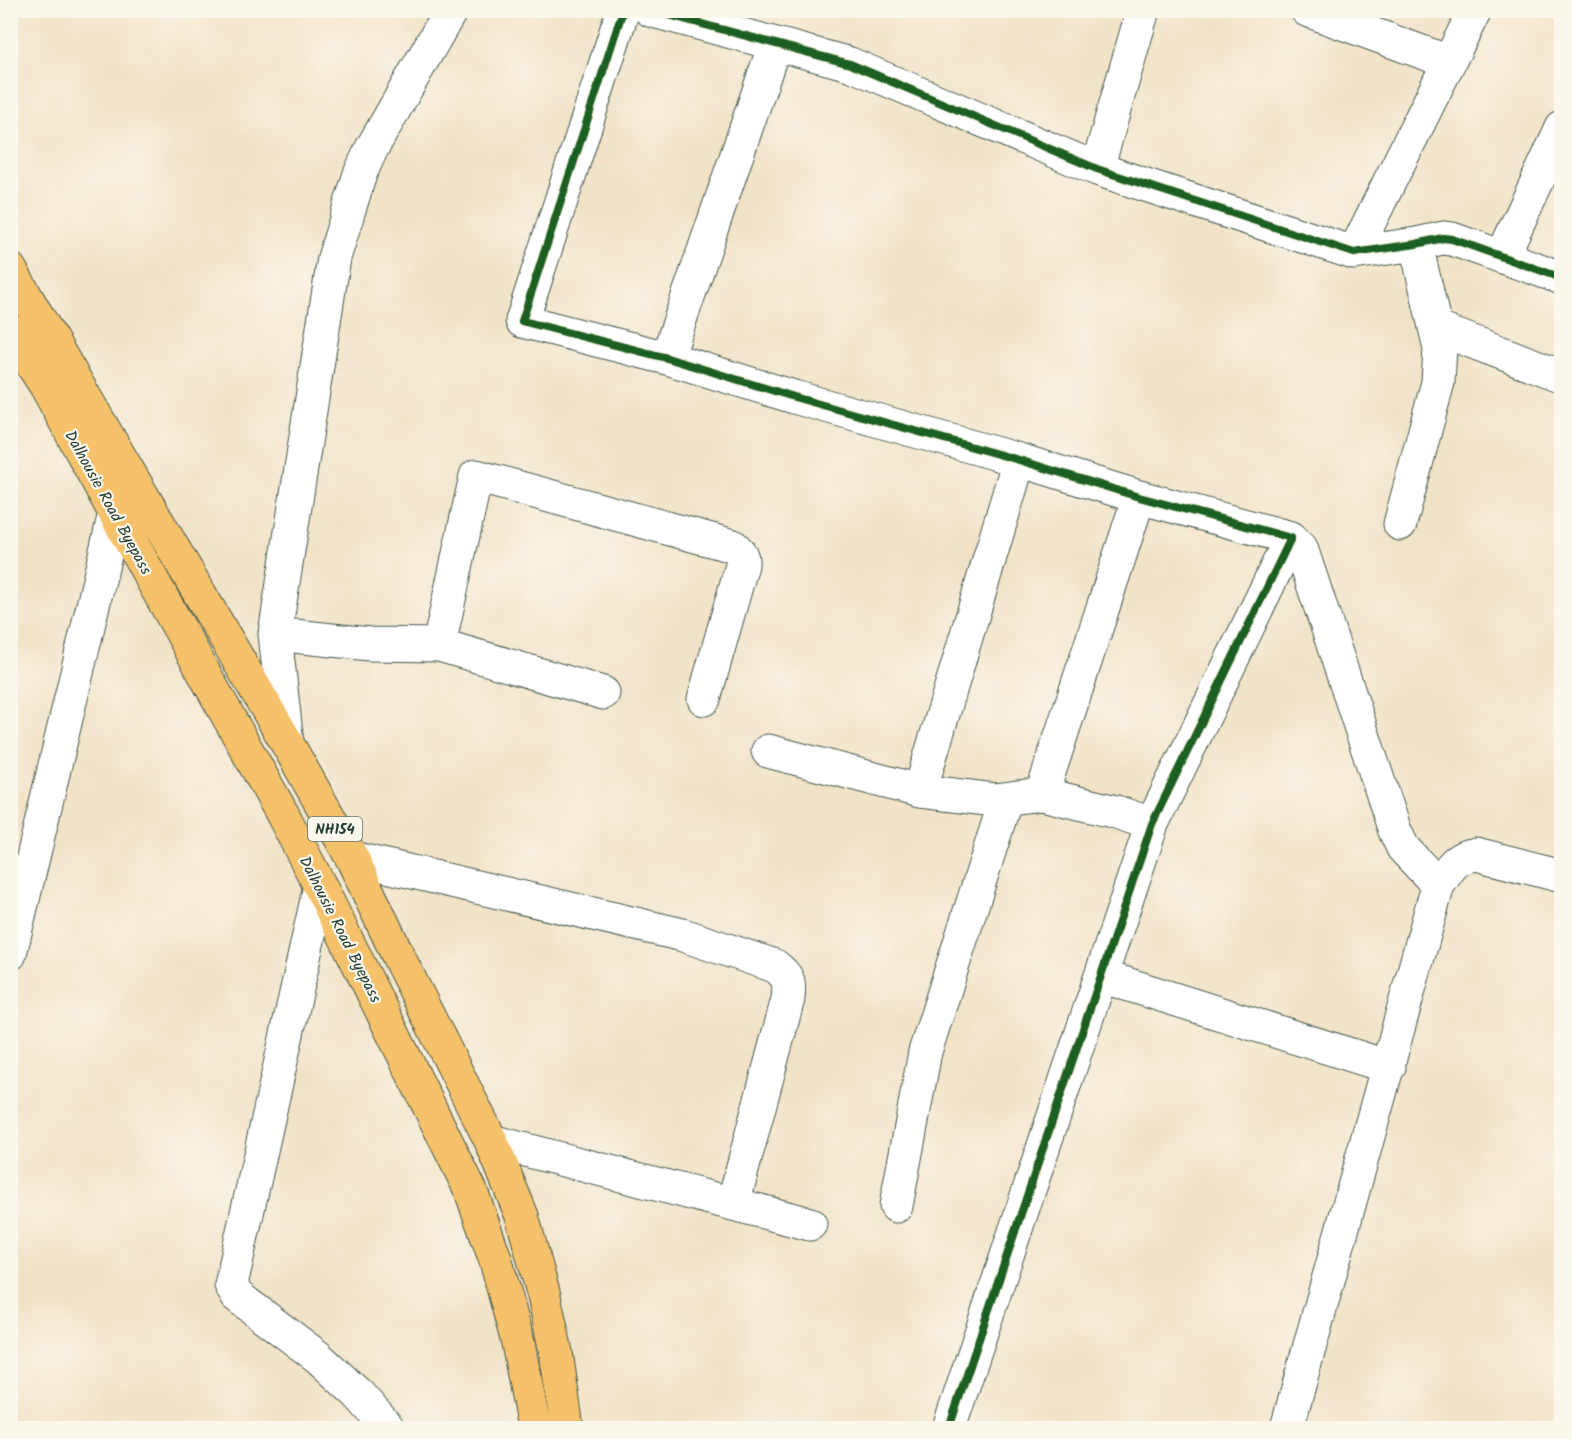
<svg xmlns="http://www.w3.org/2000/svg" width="1572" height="1439" font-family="Kalam,sans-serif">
	<rect width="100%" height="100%" fill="#fbf7ec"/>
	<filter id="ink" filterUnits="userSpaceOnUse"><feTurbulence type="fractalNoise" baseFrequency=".0167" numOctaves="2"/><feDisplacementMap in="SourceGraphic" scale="12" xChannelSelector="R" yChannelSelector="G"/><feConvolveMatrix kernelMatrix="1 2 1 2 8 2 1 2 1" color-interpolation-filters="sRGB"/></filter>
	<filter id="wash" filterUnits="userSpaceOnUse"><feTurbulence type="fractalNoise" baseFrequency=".008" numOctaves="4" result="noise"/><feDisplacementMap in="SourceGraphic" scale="24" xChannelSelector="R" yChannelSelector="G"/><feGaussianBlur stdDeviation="1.35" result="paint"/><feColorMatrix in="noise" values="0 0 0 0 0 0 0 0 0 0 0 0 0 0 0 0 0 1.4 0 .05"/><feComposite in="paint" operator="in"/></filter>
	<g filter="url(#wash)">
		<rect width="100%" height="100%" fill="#f2e3c8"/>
	</g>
	<g filter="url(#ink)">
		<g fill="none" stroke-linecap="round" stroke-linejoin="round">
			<defs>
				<path id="minor" d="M623,10L522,321L667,358L794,397L1019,460L1139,497L1291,538L1152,824L949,1428
					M650,10L850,64L1097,169L1354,253L1416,244L1443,238L1452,239L1562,278
					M1307,10L1449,62
					M1097,169L1143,10
					M1354,253L1475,10
					M1502,257L1562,128
					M1436,328L1562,376
					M667,358L775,44
					M1400,524L1438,382L1440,349L1416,244
					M1291,538L1301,548L1395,831L1403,848L1438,885
					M275,634L370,644L439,645L603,693
					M439,645L476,476L733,546C740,552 743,556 742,565L704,699
					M287,743L275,634L334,258L360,174L372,148L451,10
					M768,751L920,791L995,800L1042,794L1116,812L1152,824
					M920,791L1019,460
					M1042,794L1139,497
					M352,858L683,935L775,966C789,977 790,981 788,999L733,1204
					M320,886L231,1285L237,1296L318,1357L359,1395L388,1428
					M10,954L115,513
					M1101,976L1389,1067
					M491,1141L810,1224
					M896,1206L925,1052L1006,799
					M1287,1428L1438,885C1450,868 1454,857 1476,854L1562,876"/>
				<path id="highway" d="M10,269L287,743L352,858L402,964L491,1141L522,1216L544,1296L556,1352L567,1428
					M10,331L46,386L115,513L283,815L320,886L471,1191L496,1261L518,1343L534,1428"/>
			</defs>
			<!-- minor casing -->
			<use href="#minor" stroke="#3f564a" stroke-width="35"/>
			<!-- highway casing -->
			<use href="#highway" stroke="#3f564a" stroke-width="35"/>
			<!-- minor -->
			<use href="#minor" stroke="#fff" stroke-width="33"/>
			<!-- highway -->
			<use href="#highway" stroke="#f5c16b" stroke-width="33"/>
			<defs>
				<path id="cycleway" d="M623,10L522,321L667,358L794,397L1019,460L1139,497L1291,538L1152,824L949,1428
					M650,10L850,64L1097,169L1354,253L1416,244L1443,238L1452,239L1562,278"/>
			</defs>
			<!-- cycleway casing -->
			<use href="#cycleway" stroke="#fbf7ec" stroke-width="11"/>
			<!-- cycleway -->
			<use href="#cycleway" stroke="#1b5e20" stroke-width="8"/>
		</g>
	</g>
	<g text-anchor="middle" stroke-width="4.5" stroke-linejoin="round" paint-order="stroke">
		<!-- shield labels -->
		<rect fill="#fbf7ec" stroke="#61756b" stroke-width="1.5" x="308" y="817" width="54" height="24" rx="4.5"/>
		<g font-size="15" font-weight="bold" fill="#1f3d34">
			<text x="335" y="834">NH154</text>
		</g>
		<!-- street labels -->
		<g font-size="16" fill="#1f3d34" stroke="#fbf7ec">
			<text transform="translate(109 502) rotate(61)" y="6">Dalhousie Road Byepass</text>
			<text transform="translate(341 929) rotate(63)" y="6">Dalhousie Road Byepass</text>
		</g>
	</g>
	<!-- margin -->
	<rect width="1572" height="1439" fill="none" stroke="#fbf7ec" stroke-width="36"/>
</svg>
